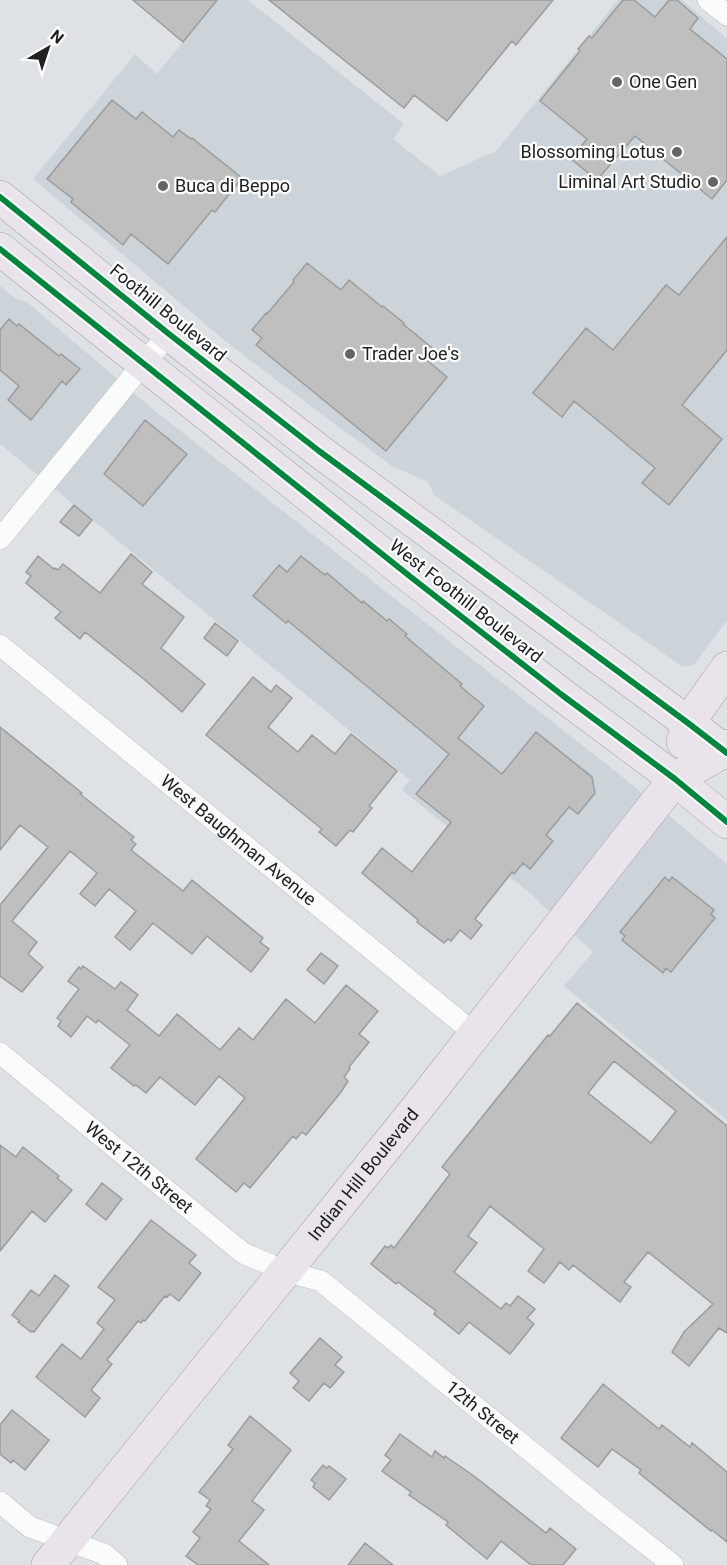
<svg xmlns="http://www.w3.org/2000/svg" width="727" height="1565" font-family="Roboto,sans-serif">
	<rect width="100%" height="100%" fill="#dfe2e4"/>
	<!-- built -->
	<path fill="#ccd4d9" d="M217,0H248L404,124L393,139L440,176L496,151L618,0H682L727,39V620L694,665L683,667L434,495L428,482L392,466L331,421L230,345L33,179L135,54L157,74Z
		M0,286L16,299L27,302L155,411L614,770L727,864V1120L564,986L593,952L531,894L402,790L410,780L0,444Z"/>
	<!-- building -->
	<path fill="#bfbfc0" stroke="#9b9c9e" stroke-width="1.5" fill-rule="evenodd" d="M133,0H217L183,42Z
		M269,0H553L516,45L512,41L447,121L414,95L404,108Z
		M623,0H634L655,17L669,0H677L698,18L690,29L727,59V180L712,199L635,136L597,180L571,159L587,139L540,101L580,51L578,49L589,36L592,38Z
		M112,100L136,119L142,112L173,137L179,130L191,139L192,138L242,178L215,212L212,210L168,264L131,234L123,245L71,202L73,199L47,179Z
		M727,237V350L682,405L722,439L669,505L642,483L655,468L574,401L562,417L533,393L586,328L613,350L666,285L679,295Z
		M307,263L341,290L349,280L382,307L383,306L404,323L403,324L436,351L428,361L447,377L386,451L256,345L262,338L252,330L266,313L267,314L294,282L293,280Z
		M9,319L17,326L19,324L59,356L61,354L80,369L66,385L62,381L31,420L8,400L19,386L0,370V330Z
		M145,420L187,454L143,506L104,474Z
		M74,505L92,520L79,536L60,522Z
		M131,554L152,572L142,584L184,617L161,648L205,684L182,712L145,680L85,632L80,639L55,618L61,612L26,583L31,576L26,572L38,556L54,569L55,568L58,570L63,564L100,593Z
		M301,556L325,575L327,573L362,603L363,601L387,621L389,619L407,634L405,636L462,684L460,686L484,706L458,738L502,774L536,732L592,777L595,793L578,814L569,807L546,835L553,841L530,869L523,863L514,874L512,872L475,919L482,925L471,939L460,930L451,941L448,939L444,943L417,922L418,920L362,873L382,848L412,872L451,822L416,794L449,754L288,621L286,623L253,596L279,565L287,572Z
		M215,623L238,641L227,656L204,638Z
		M253,677L271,692L276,685L292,698L268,727L298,752L312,735L335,754L351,734L397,771L369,806L372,808L353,832L350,830L336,846L319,832L322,829L206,735Z
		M0,727L82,793L80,794L134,837L131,840L136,844L131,850L183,891L192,880L263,938L260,942L269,949L251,972L207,936L192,954L153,923L130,950L115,937L136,911L109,889L95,906L80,894L97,873L70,851L12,921L37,942L28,954L43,967L22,992L0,976V905L48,847L20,825L0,850Z
		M665,877L669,881L672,877L714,910L711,914L715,918L671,972L666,968L663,973L622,940L625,936L620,932Z
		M321,953L338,966L324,984L307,970Z
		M83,966L115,989L121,982L138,995L127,1010L159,1036L177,1014L220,1050L239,1028L253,1040L286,999L315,1023L346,985L378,1011L359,1034L369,1042L349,1067L350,1069L344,1077L348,1081L341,1092L306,1135L302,1132L296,1139L293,1136L250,1188L244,1183L236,1192L196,1159L245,1098L219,1076L195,1105L160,1077L146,1093L136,1085L134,1086L111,1068L130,1045L98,1020L96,1023L87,1016L71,1037L58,1026L61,1021L57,1018L79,989L68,981L79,967L81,969Z
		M577,1003L727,1126V1333L719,1328L689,1366L672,1352L684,1332L713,1304L648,1252L624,1282L631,1287L620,1302L573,1265L569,1270L560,1262L544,1283L528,1271L544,1249L490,1206L468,1236L477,1243L454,1272L501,1309L506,1303L510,1306L518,1296L535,1309L527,1318L534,1324L510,1354L469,1322L459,1334L434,1314L436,1311L398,1282L396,1284L371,1264L385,1246L388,1248L391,1245L394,1248L450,1174L442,1167L548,1035L550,1036ZM614,1061L676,1111L651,1143L588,1093Z
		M0,1145L16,1157L23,1147L59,1176L57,1178L72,1190L45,1222L32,1211L0,1251Z
		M102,1183L122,1199L106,1220L86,1204Z
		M151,1220L196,1255L189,1263L201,1273L179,1301L170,1294L167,1297L165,1296L145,1321L143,1320L141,1323L138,1321L107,1360L112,1364L91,1390L100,1398L85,1417L36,1377L62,1344L81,1359L104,1329L97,1323L115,1300L98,1287Z
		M55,1275L69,1286L34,1332L32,1331L31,1332L18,1322L20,1321L12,1315L31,1290L39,1296Z
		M320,1338L342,1357L335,1365L344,1372L330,1388L324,1383L309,1401L293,1388L299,1381L290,1373Z
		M603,1384L659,1429L662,1425L690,1447L692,1443L727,1472V1542L712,1530L711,1531L639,1473L641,1470L612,1449L598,1467L561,1438Z
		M12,1410L49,1440L25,1470L13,1460L11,1463L0,1454V1425Z
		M250,1416L291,1450L252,1501L264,1510L239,1541L269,1565H198L186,1556L200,1538L193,1532L211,1509L206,1506L210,1500L199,1492L233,1449L228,1445Z
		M400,1434L432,1457L435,1451L444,1458L445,1456L474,1476L546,1533L550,1528L576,1549L563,1565H531L501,1541L487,1559L446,1525L448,1522L409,1495L411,1492L382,1471L391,1460L385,1455Z
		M323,1465L327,1468L329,1466L346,1479L329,1500L313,1487L315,1483L311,1480Z
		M365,1543L393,1565H348Z"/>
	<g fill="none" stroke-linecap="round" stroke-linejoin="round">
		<defs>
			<g id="street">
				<path d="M708,0L727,15"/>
				<path d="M0,539L143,364L169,334"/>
				<path id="s1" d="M0,645L475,1034"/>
				<path id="s2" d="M0,1053L243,1253L285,1271L321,1281L594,1503L673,1565"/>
				<path d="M0,1502L30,1527L104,1554L117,1565"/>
			</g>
			<g id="primary">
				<path d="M0,197L169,334L319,451L688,723L727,753"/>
				<path d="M0,249L412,578L562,695L675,779L727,822"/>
				<path d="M683,742L688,723L727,668"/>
				<path id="s3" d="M48,1565L414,1112L675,779L724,751L727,746"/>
			</g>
		</defs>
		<!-- street casing -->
		<use href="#street" stroke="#bec0c2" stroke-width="22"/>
		<!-- primary casing -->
		<use href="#primary" stroke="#a89ea9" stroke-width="34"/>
		<!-- street -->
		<use href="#street" stroke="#fafbfb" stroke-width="21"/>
		<!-- primary -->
		<use href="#primary" stroke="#e8e4e9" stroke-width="33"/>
		<defs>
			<path id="cycleway" d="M0,197L169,334L319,451L688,723L727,753
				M0,249L412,578L562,695L675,779L727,822"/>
		</defs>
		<!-- cycleway casing -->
		<use href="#cycleway" stroke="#fff" stroke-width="10"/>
		<!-- cycleway -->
		<use href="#cycleway" stroke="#00873e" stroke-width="6"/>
	</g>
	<!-- markers -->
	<g fill="#636567" stroke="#fff" stroke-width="2">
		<circle cx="617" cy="82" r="6"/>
		<circle cx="677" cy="152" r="6"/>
		<circle cx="713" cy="182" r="6"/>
		<circle cx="163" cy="186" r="6"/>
		<circle cx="350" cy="354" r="6"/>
	</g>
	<g text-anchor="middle" stroke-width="4.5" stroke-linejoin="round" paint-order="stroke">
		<!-- poi labels -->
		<g font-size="18" fill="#202123" stroke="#fff" text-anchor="start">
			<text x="629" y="88">One Gen</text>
			<text x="665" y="158" text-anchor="end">Blossoming Lotus</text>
			<text x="701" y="188" text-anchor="end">Liminal Art Studio</text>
			<text x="175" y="192">Buca di Beppo</text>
			<text x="362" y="360">Trader Joe's</text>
		</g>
		<!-- street labels -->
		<g font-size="18" fill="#202123" stroke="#fff">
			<text transform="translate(168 313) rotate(39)" y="6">Foothill Boulevard</text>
			<text transform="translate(466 601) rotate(38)" y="6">West Foothill Boulevard</text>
			<text dy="6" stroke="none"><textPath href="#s1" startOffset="308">West Baughman Avenue</textPath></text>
			<text dy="6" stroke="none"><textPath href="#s2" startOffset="180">West 12th Street</textPath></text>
			<text dy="6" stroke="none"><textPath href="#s3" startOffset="502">Indian Hill Boulevard</textPath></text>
			<text dy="6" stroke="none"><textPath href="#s2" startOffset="606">12th Street</textPath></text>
		</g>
	</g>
	<!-- north arrow -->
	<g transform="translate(48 48) rotate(39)" stroke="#ffffff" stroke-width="4.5" paint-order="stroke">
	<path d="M0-4.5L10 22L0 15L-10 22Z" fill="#202123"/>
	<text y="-9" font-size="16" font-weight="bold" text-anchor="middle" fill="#202123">N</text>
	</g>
</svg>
